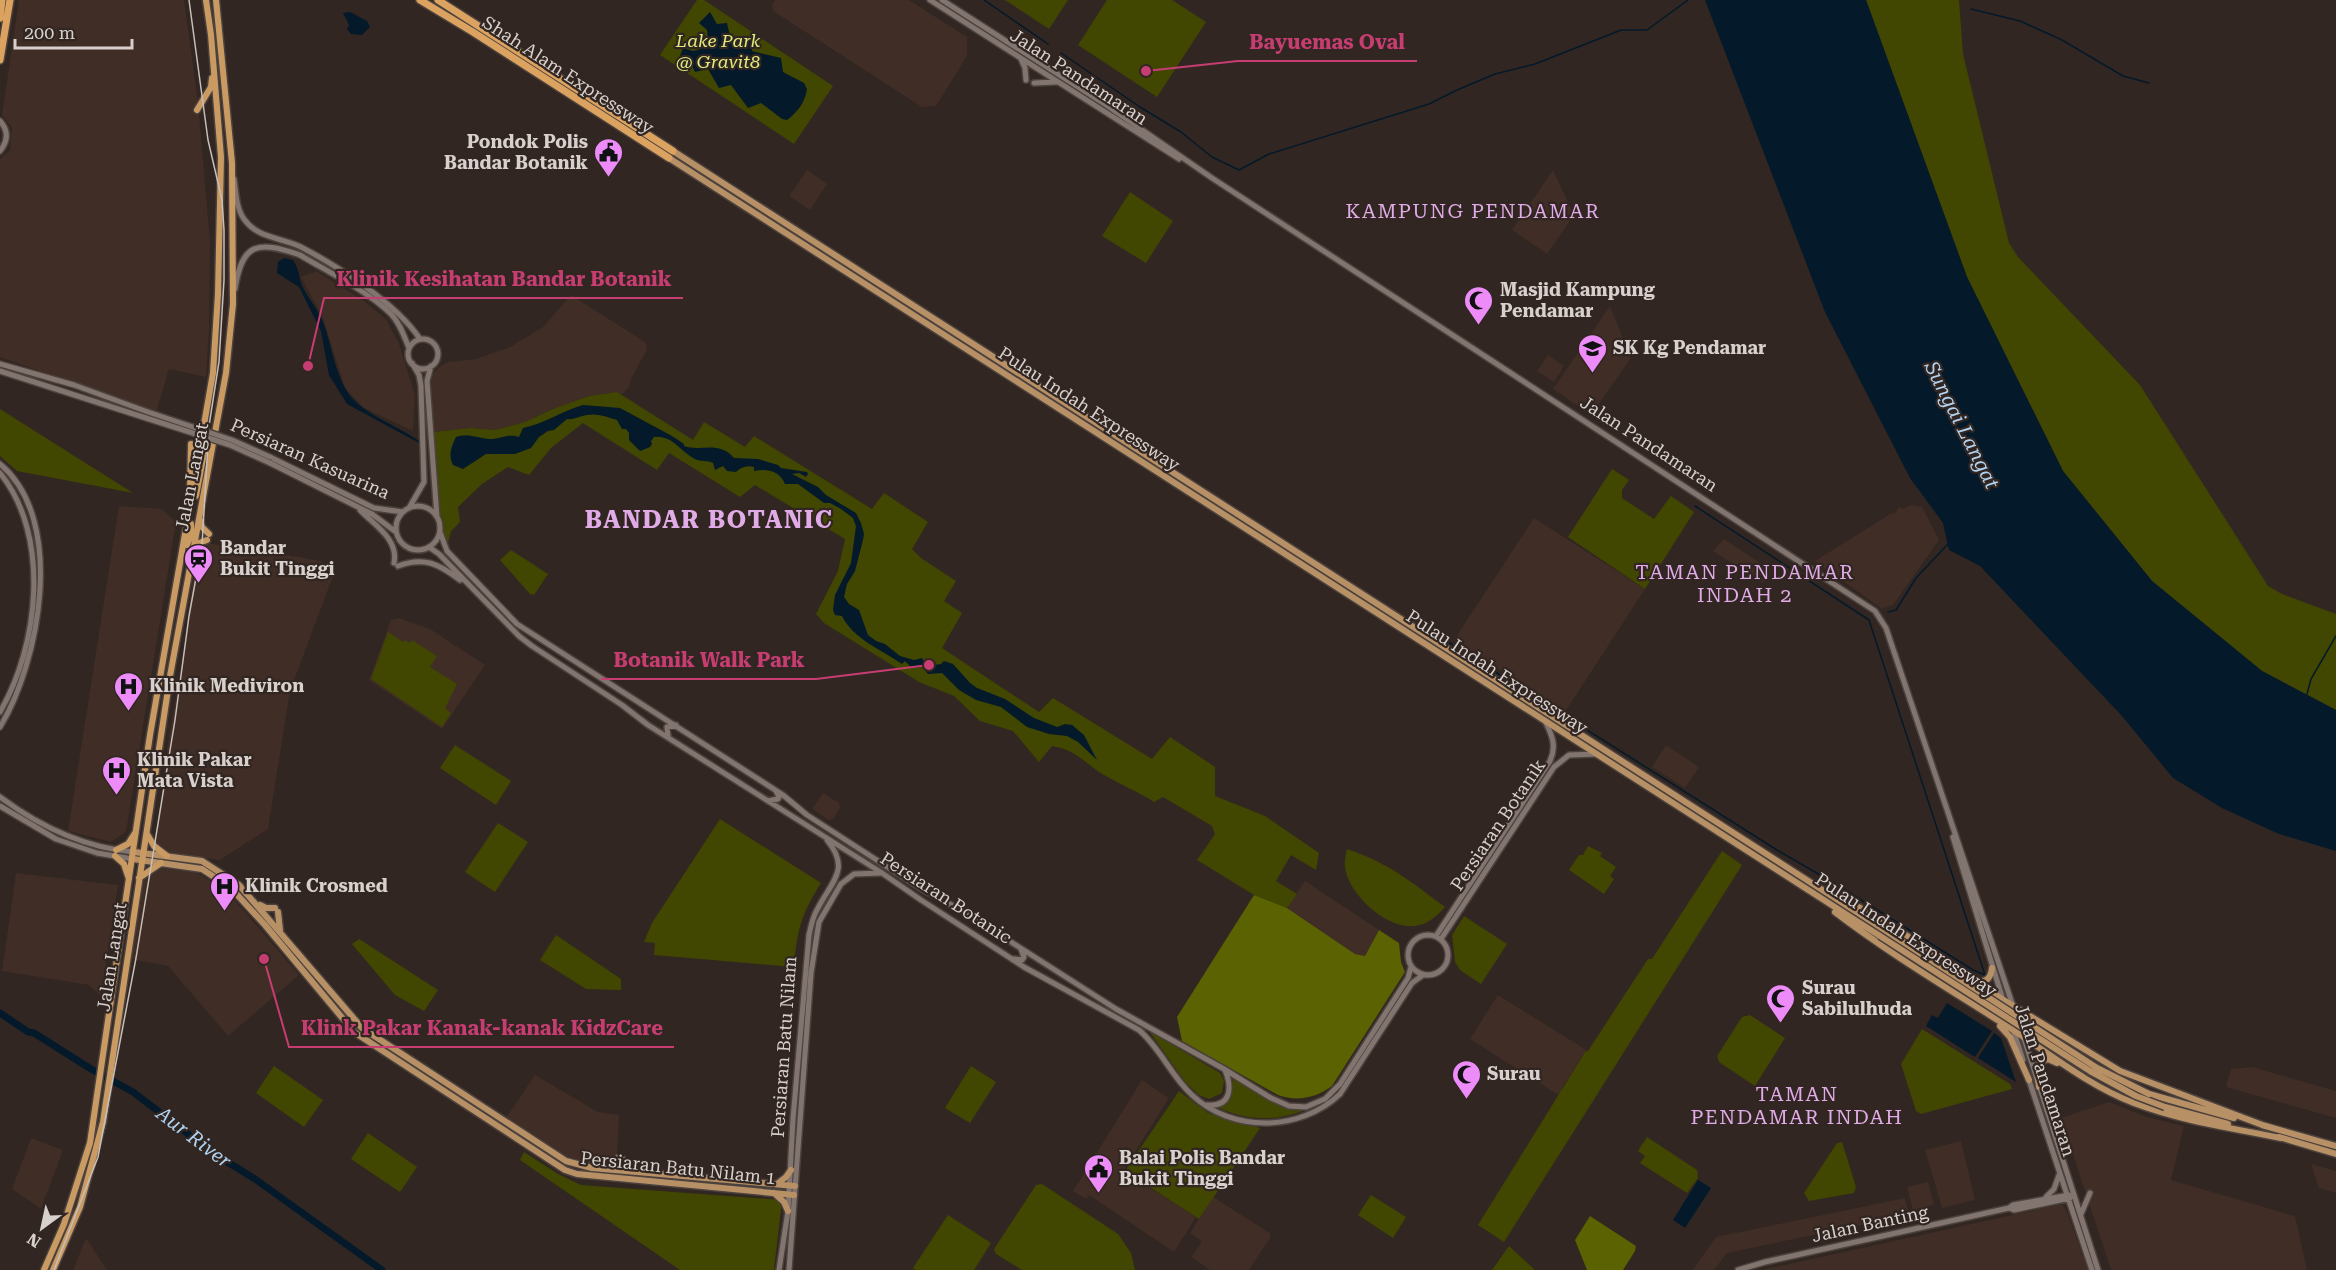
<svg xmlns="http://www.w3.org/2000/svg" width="2336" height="1270" font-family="'Roboto Serif',serif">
	<rect width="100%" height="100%" fill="#312621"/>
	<!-- built -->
	<path fill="#3f2d26" d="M19,0H184L198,102L210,241L209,330L206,377L169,369L156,412L0,357V159L10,150L12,128L2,115Z
		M775,0H909L967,37V56L936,106L922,107L773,11L772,5Z
		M807,170L827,184L810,210L789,196Z
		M1553,170L1574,215L1547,254L1512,230Z
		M316,271L364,301L386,319L399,344L415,395L413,431L364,408L345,388L323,318L301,277Z
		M571,295L645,342L647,350L632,377L629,387L621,395L617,392L589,396L553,409L525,422L495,430L471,428L433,432L431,387L432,375L438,368L448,362L476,359L510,347L543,327Z
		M1610,306L1631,358L1591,415L1553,389Z
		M1548,355L1564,366L1554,382L1537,371Z
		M1911,505L1922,507L1939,540L1893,605L1882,609L1815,561L1892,513L1894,514L1899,507L1903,509Z
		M119,506L162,509L176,522L126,832L111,842L68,831Z
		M1534,518L1645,589L1565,712L1454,640Z
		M1724,539L1771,570L1763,583L1713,551Z
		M206,543L299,557L320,561L336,568L290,691L268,829L220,860L164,852L156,846L155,841L169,736L184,651L196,550L200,545Z
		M399,618L430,629L485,665L442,729L369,680L391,620Z
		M1666,745L1699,767L1685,788L1652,767Z
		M823,793L839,803L840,808L833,819L829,820L812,809Z
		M162,868L195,872L226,890L299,975L228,1036L168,966L131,959L144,879Z
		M16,873L118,885L101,996L89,985L2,971Z
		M1305,881L1379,930L1365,956L1355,954L1287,908Z
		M1498,995L1588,1051L1585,1052L1563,1086L1560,1096L1470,1039Z
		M2252,1067L2336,1091V1118L2226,1087L2231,1069Z
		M535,1075L598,1112L619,1115L617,1157L610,1166L574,1162L506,1118Z
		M1142,1080L1169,1098L1123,1171L1196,1217L1174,1252L1089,1195L1086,1199L1073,1191Z
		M2109,1102L2147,1117L2184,1126L2171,1180L2295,1216L2307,1270H2111L2061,1118Z
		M31,1138L63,1150L41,1209L12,1189Z
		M1961,1141L1975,1200L1942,1208L1925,1150Z
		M2311,1164L2336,1171V1193L2319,1188Z
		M1928,1182L1934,1205L1913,1210L1907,1187Z
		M1213,1197L1270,1233V1238L1249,1270H1210L1191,1257L1202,1241L1190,1233Z
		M1905,1198L1909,1215L1727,1253L1714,1270H1693L1716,1237Z
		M2062,1204L2067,1212L2088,1270H1762Z
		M86,1238L107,1270H73Z"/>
	<!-- green -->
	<path fill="#414700" d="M697,0H704L833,86L794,144L660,55Z
		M1005,0H1068L1049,29Z
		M1107,0H1172L1206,22L1157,97L1078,45Z
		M1866,0H1959L1963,54L2009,243L2018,257L2140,385L2268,586L2282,594L2336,614V710L2262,671L2152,581L2063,471L1967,277Z
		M1130,192L1173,221L1146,263L1102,236Z
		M617,392L693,440L704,422L745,447L754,436L872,509L884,493L928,522L912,549L921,558L956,581L944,601L962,613L942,648L1039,712L1053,698L1152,759L1170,737L1215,767V796L1265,816L1319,853L1316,870L1291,855L1276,881L1297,894L1287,908L1254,895L1197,860L1215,834L1212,826L1163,797L1154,802C1137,791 1121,785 1104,775C1084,763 1077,750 1052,746L1039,762L1013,731L980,721L954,696L919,682L824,623L816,614L838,571L845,539L755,485L740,497L669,453L657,470L583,423L551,448L529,475L508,467L482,484L458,507L460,522L451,531L447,547L440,532L433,432L471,428L495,430L525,422L553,409L589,396Z
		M0,409L133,493L17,471L0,456Z
		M1612,469L1629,480L1622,490V498L1654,519L1671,496L1694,512L1645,589L1568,537Z
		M511,550L548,574L534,595L530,594L500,560Z
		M388,632L403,642L404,640L410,643L412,640L437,656L430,667L457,684L445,708L451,713L442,727L371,679Z
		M455,745L511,781L496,805L440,768Z
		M720,819L821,883C801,915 797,930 794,967L654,955L655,943L644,942L652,923Z
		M498,823L528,842L495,892L465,872Z
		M1588,846L1602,853L1600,856L1616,867L1610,876L1614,879L1604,894L1569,870L1579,855H1583Z
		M1347,849C1389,863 1410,881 1445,907C1437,916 1427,925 1414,926C1386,929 1348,894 1345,867C1344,862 1346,854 1347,849Z
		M1722,851L1742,865L1504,1242L1478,1225L1585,1052L1588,1051L1648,959H1652Z
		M1464,916L1507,944L1481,984L1460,970L1455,962L1452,935Z
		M556,935L621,979V990L586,989L540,960Z
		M359,939L438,990L424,1011L395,995L352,944Z
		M1750,1015L1785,1038L1755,1086L1719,1062L1717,1056L1742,1017Z
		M1922,1029L2010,1084L2012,1089L1921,1114L1916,1111L1901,1064Z
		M1149,1031L1220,1073L1224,1081L1222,1093L1209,1099L1199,1095L1185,1082Z
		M274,1066L323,1100L304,1127L256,1093Z
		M971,1066L996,1082L970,1123L945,1108Z
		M1233,1078C1257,1093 1278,1110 1307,1109C1279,1122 1245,1121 1217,1107L1229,1098Z
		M1179,1091L1208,1113L1260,1128L1199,1219L1125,1171Z
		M368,1133L417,1167L400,1192L351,1159Z
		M1647,1137L1697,1170L1698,1178L1687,1193L1640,1163L1645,1156L1638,1151Z
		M1842,1142L1856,1187L1854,1193L1809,1201L1804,1193L1837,1143Z
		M524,1152L558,1174L581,1185L782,1200L774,1270H680L520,1160Z
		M1042,1184L1118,1234L1131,1253L1135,1270H1022L996,1254L994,1249L1036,1185Z
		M1371,1195L1406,1217L1393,1238L1358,1215Z
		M948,1215L991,1243L974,1270H916L913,1268Z
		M1509,1246L1535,1270H1492Z"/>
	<!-- forest -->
	<path fill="#5a6201" d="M1254,895L1287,908L1355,954L1365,956L1379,930L1399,943L1401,962L1405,972L1332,1086C1316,1098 1297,1102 1278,1095L1182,1041L1177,1017Z
		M1590,1216L1636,1246L1635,1251L1623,1270H1587L1575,1240Z"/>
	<!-- water -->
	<path fill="#04192a" d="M1705,0H1866L1967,277L2063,471L2152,581L2262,671L2336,710V851L2279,834L2222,808L2173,778L2122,716L1980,566L1949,550L1943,523L1910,478L1825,312Z
		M350,12L367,21L370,27L362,35L351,34L347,29L349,25L343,13Z
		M710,12L717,24L727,23L730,36L752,39V51L781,58L783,72L804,83L807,89C805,102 798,112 787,120L782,119L761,103L748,108L731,85L719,88L708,69L695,72L691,63L678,61L683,48L693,51C705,49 709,42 707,30L699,23Z
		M284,258L293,260C299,269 299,277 302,286C308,298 318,309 323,322C332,345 336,381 353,399C372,418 398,426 419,441V443L347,404L329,375L321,331L299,287L277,273L278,262Z
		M583,405L620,408L672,436L684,444V446C701,452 719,440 734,458L758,459L778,465L781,468L807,472L808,474L806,477L799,473L792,474L818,487L826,495L856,513L861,523L864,534L863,540L855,571L847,584L844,597L849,604L859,610L868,635L876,641L885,644L900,656L914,660L922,658L927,666L941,664L944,661L953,664L970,683L977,688L1005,699L1034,718L1057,727L1065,724L1072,725L1084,735L1097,760L1078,742L1067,736L1049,734L1027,727L1001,707L976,700L959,690L942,673L928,674L922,667L912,668L905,661L902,664C882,650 853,639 842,616L835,615L833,610L835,595L851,563L856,526L853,518L841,509L830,503H824L798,484H785C780,471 767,468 754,471V467C747,465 741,467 736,472L727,471L723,466L715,470L713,463C707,460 701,462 695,459C679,451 673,435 654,437L651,441L652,444L650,447L640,451L629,440V433L626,429H622L617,420C607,417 597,413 587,415C579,416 574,420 567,419L554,430L548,431L539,437L531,448L515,454H486L463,469L453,465C448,455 451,447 456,437C469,433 477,438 490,439C501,439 508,433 519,437L523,428C544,424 562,411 583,405Z
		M1947,1003L1992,1031L1975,1057L1926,1026L1932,1015L1938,1018Z
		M1994,1033L2001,1038L2016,1082L1978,1058Z
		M1698,1180L1711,1188L1685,1228L1673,1220Z"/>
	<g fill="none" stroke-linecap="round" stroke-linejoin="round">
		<!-- stream -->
		<path stroke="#04192a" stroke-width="1.5" d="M984,0L1048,44
			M1971,9L2020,21L2062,40L2123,76L2149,83
			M1061,53L1140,107L1181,132L1212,157L1239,170L1269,154L1429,104L1457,90L1495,74L1535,64L1621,30H1647L1688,0
			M1888,612L1896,610L1916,578L1948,544
			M1429,630L1777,850L1839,886L1973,970L1985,975L1869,620L1695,506
			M2307,694L2311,679L2336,636"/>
		<!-- river -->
		<path stroke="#04192a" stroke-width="7" d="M0,1013L28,1032L34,1033L91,1069L133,1092L213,1153L255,1179L382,1270"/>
		<defs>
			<path id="secondary" d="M930,0L1179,159
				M942,0L1106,105L1212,178L1875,611L1886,628L2013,1006
				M1021,59L1025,68L1026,80
				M1034,83L1056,82
				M0,121C9,131 8,141 0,151
				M234,179C236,192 236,208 244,219C258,239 281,237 301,247C339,267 396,303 420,339
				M235,289C242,243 257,240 300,255C330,273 366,290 391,314C400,323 404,336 409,348
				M408 354a15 15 0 1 1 30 0a15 15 0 1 1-30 0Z
				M0,364L74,385L148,412
				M431,366L427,381L437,517
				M0,371L146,418
				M270,457L374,508L403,512
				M270,463L372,514L396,532
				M0,464C67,520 39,663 0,727
				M0,473C51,536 39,645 0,712
				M396 528a22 22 0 1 1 44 0a22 22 0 1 1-44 0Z
				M409,508L424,482L421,386L419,375L412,363
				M360,510C374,525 399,539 394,563
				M440,532L447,551L517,624L783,795L807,815L923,890L961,910L1116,1009L1224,1069L1271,1098L1289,1106L1306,1107L1325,1099L1340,1084L1408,978L1411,967
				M429,547L439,554L519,636L532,646L622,705L648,725L882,873L921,900L1024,967L1139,1030C1161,1049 1171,1076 1192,1095C1232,1133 1300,1132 1340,1094L1412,983L1423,975
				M398,566C424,556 439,564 460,580
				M668,736L667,727L676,725
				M0,797C39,826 85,848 134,852
				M768,801L778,799L779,797L776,791
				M0,806L56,839L97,853L133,859
				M1953,837L2003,1000
				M1408 955a20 20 0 1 1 40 0a20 20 0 1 1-40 0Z
				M1436,936L1550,761C1557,746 1552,735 1545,721
				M1441,939L1554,767L1569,755L1597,754
				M1014,959L1022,960L1024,957L1021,949
				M2009,1017L2023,1060
				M2019,1023L2098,1270
				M2028,1077L2092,1270
				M1207,1105C1232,1107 1232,1087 1225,1070
				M2046,1197L2054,1189L2059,1175
				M2009,1208L2013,1205L2069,1195
				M2081,1214L2090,1193
				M779,1270L788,1211L793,1119L809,935C811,925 813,916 818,908C832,881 851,869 827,840
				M789,1270L811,973L819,922L841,884L854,874L881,873
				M1738,1270L1765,1262L2009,1208L2014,1210L2070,1198"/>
			<path id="primary" d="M673,151L1883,929
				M669,158L1880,936
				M134,852L202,861L239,885L362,1028L566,1161L592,1168L795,1186
				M133,859L202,869L231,888L265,925L354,1032L565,1170L577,1174L794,1195
				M1831,892L1889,924L2002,999L2120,1071L2265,1126
				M260,905L266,908H275
				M278,912L280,930
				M1835,912C1890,954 1951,990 2010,1028C2050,1054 2089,1086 2134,1103C2181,1121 2232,1128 2281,1138
				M1978,981C1987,983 1991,977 1992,968
				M2000,1026L2010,1037L2029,1080
				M2039,1087L2037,1067L2040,1062L2048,1059L2057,1063
				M2149,1094L2234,1118
				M2165,1107L2228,1124
				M2262,1125L2336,1146
				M2279,1137L2336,1154
				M622,1159L631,1170
				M608,1169L615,1164L618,1158
				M777,1184L786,1177L791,1170
				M774,1193L784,1202L788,1211"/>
			<path id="trunk" d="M197,110L211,87L212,78
				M190,491L191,444
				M196,496L204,453L203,444
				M200,520L202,527L209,534
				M187,545L191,535V524
				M194,550L199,543L207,540
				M147,834L154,846L167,856
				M116,850L128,844L135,833
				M115,856L124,864L129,879
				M139,878L161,863
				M44,1270L64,1224L90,1143L150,735L213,373L218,294L221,157L211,35L206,0
				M53,1270L80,1207L103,1122L170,676L226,373L233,304L232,163L216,0"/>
			<path id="motorway" d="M420,0L473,32L669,158
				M438,0L673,151
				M0,18L2,0
				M0,60L10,0"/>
		</defs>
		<!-- secondary casing -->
		<use href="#secondary" stroke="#4b413d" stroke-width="8"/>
		<!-- primary casing -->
		<use href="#primary" stroke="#4b413d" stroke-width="9"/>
		<!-- trunk casing -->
		<use href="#trunk" stroke="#4b413d" stroke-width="9"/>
		<!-- motorway casing -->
		<use href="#motorway" stroke="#4b413d" stroke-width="10"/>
		<!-- secondary -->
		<use href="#secondary" stroke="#82746e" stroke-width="5"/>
		<!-- primary -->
		<use href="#primary" stroke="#b89066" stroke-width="6"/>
		<!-- trunk -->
		<use href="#trunk" stroke="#ca9a63" stroke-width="6"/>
		<!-- motorway -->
		<use href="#motorway" stroke="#dca360" stroke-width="7"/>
		<!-- tram -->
		<path stroke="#c6bebb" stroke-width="1.5" d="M54,1270L98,1157L136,958L175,720L189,616L202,545L209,426L219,362L224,280V230L222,200L208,140L189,0"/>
		<defs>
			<path id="secondary-bridge" d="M148,412L232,440L270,457
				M146,418L230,445L270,463"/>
			<path id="primary-bridge" d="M1883,929L2097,1068L2149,1094
				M1880,936L2090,1071L2136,1096L2165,1107"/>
		</defs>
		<!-- secondary-bridge casing -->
		<use href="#secondary-bridge" stroke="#4b413d" stroke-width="8" stroke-linecap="butt"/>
		<!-- primary-bridge casing -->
		<use href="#primary-bridge" stroke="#4b413d" stroke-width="9" stroke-linecap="butt"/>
		<!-- secondary-bridge -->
		<use href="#secondary-bridge" stroke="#82746e" stroke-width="5"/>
		<!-- primary-bridge -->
		<use href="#primary-bridge" stroke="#b89066" stroke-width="6"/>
	</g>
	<!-- icons -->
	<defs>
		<symbol id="civic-pin" viewBox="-11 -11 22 30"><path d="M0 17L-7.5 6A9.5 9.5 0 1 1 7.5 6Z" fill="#ed8cf9" stroke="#312621"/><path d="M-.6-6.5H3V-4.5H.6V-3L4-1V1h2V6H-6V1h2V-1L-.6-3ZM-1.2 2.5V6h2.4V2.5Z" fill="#111"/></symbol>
		<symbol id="mosque-pin" viewBox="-11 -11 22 30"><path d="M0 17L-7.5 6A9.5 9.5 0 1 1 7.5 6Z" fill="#ed8cf9" stroke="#312621"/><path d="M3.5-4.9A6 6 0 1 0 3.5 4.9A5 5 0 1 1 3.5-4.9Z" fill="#111"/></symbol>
		<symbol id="school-pin" viewBox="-11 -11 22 30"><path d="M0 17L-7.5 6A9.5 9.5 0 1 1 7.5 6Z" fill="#ed8cf9" stroke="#312621"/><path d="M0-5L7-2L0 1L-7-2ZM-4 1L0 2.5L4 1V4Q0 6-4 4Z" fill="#111"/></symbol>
		<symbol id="station-pin" viewBox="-11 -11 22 30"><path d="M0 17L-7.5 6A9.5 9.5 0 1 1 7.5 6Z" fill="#ed8cf9" stroke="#312621"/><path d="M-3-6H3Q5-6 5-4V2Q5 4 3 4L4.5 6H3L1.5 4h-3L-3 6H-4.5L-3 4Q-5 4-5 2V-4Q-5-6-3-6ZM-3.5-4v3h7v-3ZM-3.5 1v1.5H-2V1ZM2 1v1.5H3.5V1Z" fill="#111"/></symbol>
		<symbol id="hospital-pin" viewBox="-11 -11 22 30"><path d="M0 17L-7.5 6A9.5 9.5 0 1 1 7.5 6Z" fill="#ed8cf9" stroke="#312621"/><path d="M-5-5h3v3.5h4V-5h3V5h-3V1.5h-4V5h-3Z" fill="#111"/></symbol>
	</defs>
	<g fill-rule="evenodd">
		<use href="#civic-pin" x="592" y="136" width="33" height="45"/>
		<use href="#mosque-pin" x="1462" y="284" width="33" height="45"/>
		<use href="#school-pin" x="1576" y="332" width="33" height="45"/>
		<use href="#station-pin" x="182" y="542" width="33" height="45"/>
		<use href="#hospital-pin" x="112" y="670" width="33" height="45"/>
		<use href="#hospital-pin" x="100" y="754" width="33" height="45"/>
		<use href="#hospital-pin" x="208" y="870" width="33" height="45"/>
		<use href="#mosque-pin" x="1764" y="982" width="33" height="45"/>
		<use href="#mosque-pin" x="1450" y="1058" width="33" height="45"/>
		<use href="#civic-pin" x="1082" y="1152" width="33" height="45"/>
	</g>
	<g text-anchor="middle" stroke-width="4.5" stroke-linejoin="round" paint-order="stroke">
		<!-- park labels -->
		<g font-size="18" font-style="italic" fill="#dfed7e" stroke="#312621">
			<text x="718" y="47">Lake Park<tspan x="718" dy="21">@ Gravit8</tspan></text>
		</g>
		<!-- street labels -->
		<g font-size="18" fill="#d8d0cd" stroke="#312621">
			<text transform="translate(568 75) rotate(33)" y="6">Shah Alam Expressway</text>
			<text transform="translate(1079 77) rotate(33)" y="6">Jalan Pandamaran</text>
			<text transform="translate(1089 409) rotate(33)" y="6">Pulau Indah Expressway</text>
			<text transform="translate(1649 444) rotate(33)" y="6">Jalan Pandamaran</text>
			<text transform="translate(310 459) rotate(24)" y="6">Persiaran Kasuarina</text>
			<text transform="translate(192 477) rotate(-79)" y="6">Jalan Langat</text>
			<text transform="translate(1497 672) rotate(33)" y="6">Pulau Indah Expressway</text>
			<text transform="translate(1498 825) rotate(-56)" y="6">Persiaran Botanik</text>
			<text transform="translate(946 898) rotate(33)" y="6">Persiaran Botanic</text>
			<text transform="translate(1906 935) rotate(33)" y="6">Pulau Indah Expressway</text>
			<text transform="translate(112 957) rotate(-81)" y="6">Jalan Langat</text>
			<text transform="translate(784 1047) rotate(-86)" y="6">Persiaran Batu Nilam</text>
			<text transform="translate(2045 1080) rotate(72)" y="6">Jalan Pandamaran</text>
			<text transform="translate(678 1168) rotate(6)" y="6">Persiaran Batu Nilam 1</text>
			<text transform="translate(1870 1224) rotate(-12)" y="6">Jalan Banting</text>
		</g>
		<!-- poi labels -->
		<g font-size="18" font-weight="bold" fill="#d8d0cd" stroke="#312621" text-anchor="start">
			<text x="588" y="148" text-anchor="end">Pondok Polis<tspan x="588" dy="21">Bandar Botanik</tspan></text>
			<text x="1500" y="296">Masjid Kampung<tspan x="1500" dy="21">Pendamar</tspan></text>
			<text x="1613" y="354">SK Kg Pendamar</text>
			<text x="220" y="554">Bandar<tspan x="220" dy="21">Bukit Tinggi</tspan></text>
			<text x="149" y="692">Klinik Mediviron</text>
			<text x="137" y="766">Klinik Pakar<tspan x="137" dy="21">Mata Vista</tspan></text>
			<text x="245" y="892">Klinik Crosmed</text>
			<text x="1802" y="994">Surau<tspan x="1802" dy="21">Sabilulhuda</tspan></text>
			<text x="1487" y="1080">Surau</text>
			<text x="1119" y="1164">Balai Polis Bandar<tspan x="1119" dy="21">Bukit Tinggi</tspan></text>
		</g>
		<!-- neighbourhood labels -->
		<g font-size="20" letter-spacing="1.5" fill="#e0abe6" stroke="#312621">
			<text x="1473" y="218">KAMPUNG PENDAMAR</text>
			<text x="1745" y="579">TAMAN PENDAMAR<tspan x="1745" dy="23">INDAH 2</tspan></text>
			<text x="1797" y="1101">TAMAN<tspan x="1797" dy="23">PENDAMAR INDAH</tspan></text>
		</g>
		<!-- water labels -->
		<g font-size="20" font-style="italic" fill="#b1d3f1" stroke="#312621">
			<text transform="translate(1962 425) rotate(63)" y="7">Sungai Langat</text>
			<text transform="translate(194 1137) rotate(37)" y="7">Aur River</text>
		</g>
		<!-- district labels -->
		<g font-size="24" font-weight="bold" letter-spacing="1.5" fill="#e0abe6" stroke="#312621">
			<text x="709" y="528">BANDAR BOTANIC</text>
		</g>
	</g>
	<!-- callouts -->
	<path fill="none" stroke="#c63d72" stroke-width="2" d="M1146 71L1238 61H1417M308 366L324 298H683M929 665L816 679H601M264 959L289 1047H674"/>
	<g fill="#c63d72" stroke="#312621" stroke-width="2">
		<circle cx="1146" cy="71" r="6"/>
		<circle cx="308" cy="366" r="6"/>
		<circle cx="929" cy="665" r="6"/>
		<circle cx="264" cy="959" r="6"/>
	</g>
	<g font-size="20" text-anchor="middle" font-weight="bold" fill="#c63d72" stroke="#312621" stroke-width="4.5" stroke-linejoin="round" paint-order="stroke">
		<text x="1327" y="49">Bayuemas Oval</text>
		<text x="504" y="286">Klinik Kesihatan Bandar Botanik</text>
		<text x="709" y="667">Botanik Walk Park</text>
		<text x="482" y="1035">Klink Pakar Kanak-kanak KidzCare</text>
	</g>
	<!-- north arrow -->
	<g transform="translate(42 1228) rotate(213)" stroke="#312621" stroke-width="4.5" paint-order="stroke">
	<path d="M0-4.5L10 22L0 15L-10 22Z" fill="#d8d0cd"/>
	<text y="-9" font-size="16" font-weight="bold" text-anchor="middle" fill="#d8d0cd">N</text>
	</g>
	<!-- scale -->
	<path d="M15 39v9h117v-9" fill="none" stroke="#d8d0cd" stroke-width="3"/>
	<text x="24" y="39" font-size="18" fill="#d8d0cd" stroke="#312621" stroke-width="4.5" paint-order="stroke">200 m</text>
</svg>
